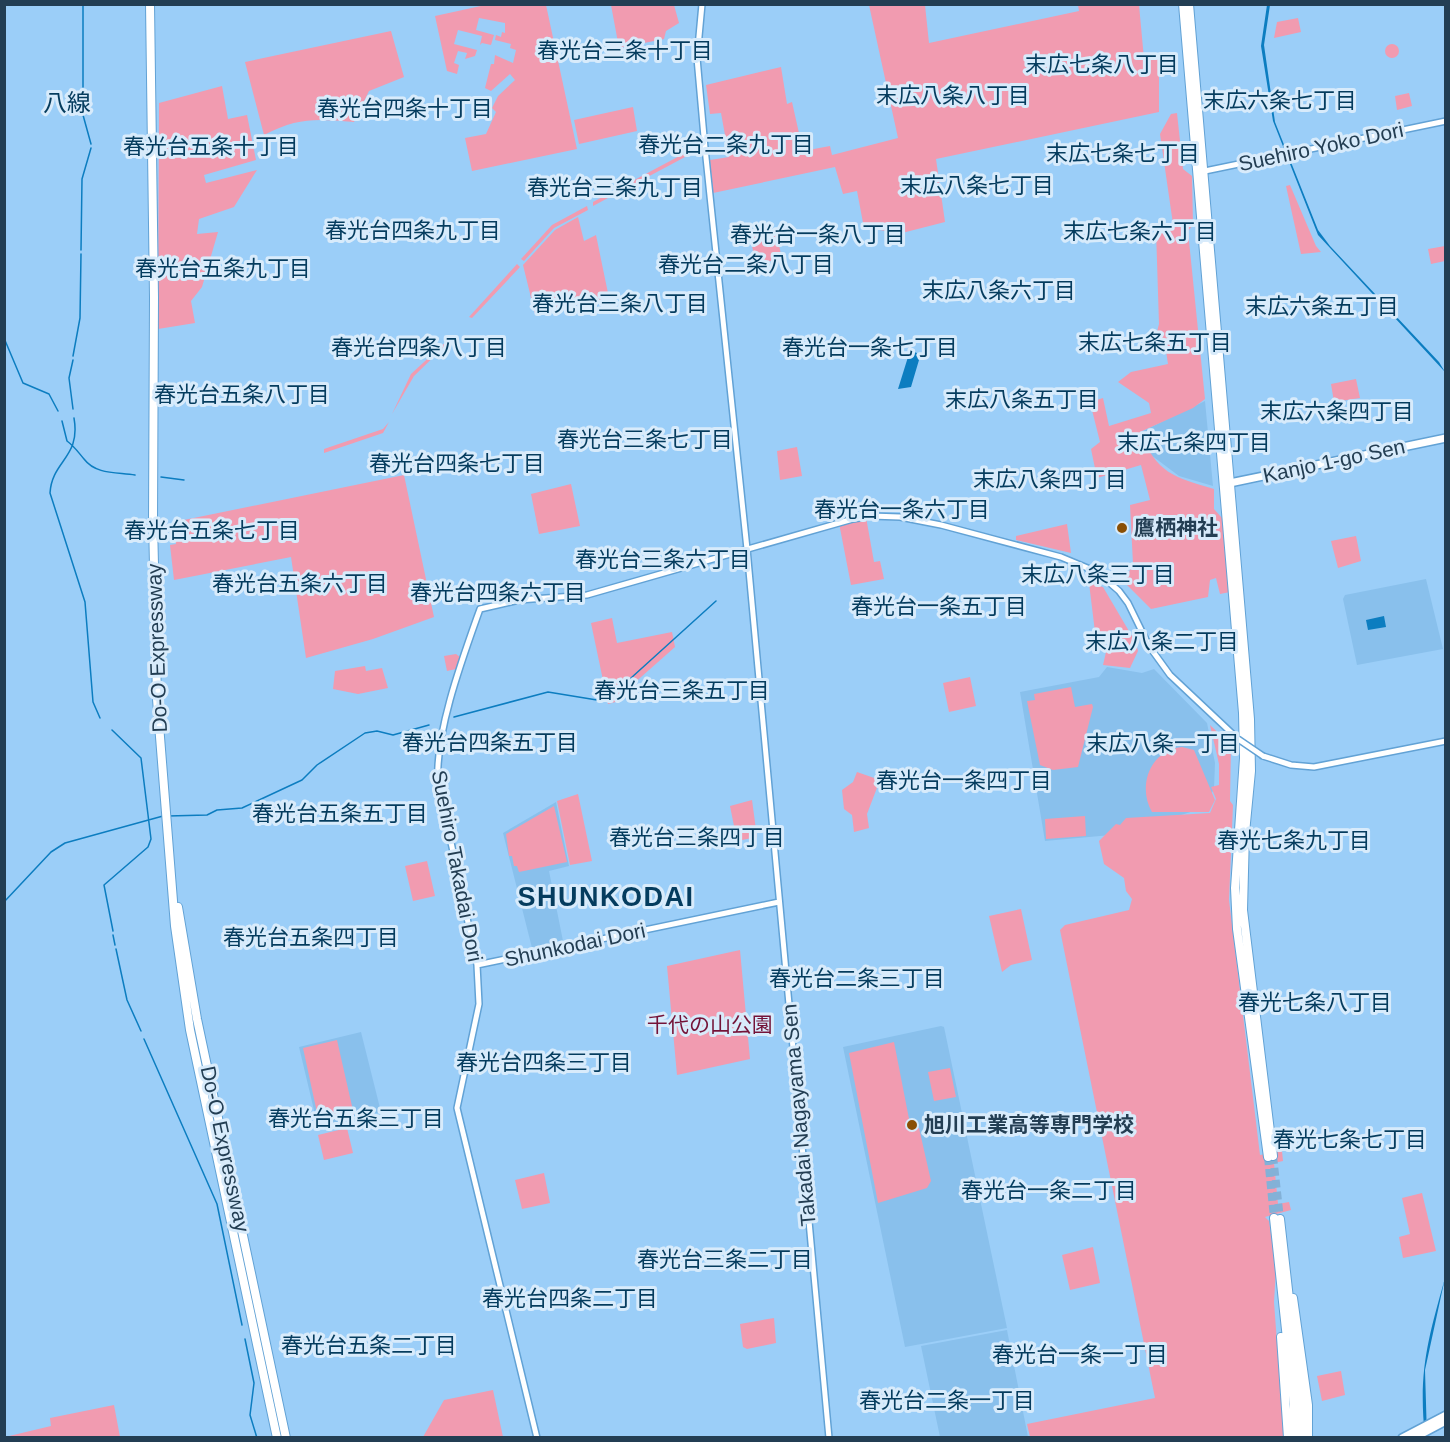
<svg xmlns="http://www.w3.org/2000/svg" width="1450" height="1442" font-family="Helvetica,'Noto Sans JP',sans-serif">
	<rect width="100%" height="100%" fill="#9bcef8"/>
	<!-- built -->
	<path fill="#89c0ec" d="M1205,401L1213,486L1179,476L1151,455L1141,432Z
		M1426,579L1443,649L1357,665L1343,599L1345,595Z
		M1107,667L1142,673L1154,669L1207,723L1215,763L1214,789L1203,808L1122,834L1045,841L1020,692L1099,677Z
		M556,802L569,866L549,871L563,941L532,948L503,833Z
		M941,1026L944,1027L1007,1328L905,1347L843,1047Z
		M361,1032L381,1112L318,1127L299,1047Z
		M1007,1330L1028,1437H940L921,1346Z"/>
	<!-- green -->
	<path fill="#f19bb0" d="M490,4L546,5L577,149L472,171L465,138L486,134L496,112L492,108L498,96L515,80L510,74L491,91L485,88L491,64H494L495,55L513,63L516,50L510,48L511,44L495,40L496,35L501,37L502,32L505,33V23L479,18L476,30L494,35L491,45L482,43L480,45L482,36L458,30L454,44L477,50L475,56L465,59L467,53L458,51L454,63L459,65L457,74L447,71L435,16Z
		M611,5H674L679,23L666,31L664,39L619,48Z
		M869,5H925L929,43L1079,11L1078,5H1139L1144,59L1159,58V112L936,159L945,222L902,233L864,228L857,191L843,194L835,167L713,193L710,160L729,157L721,113L710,114L706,85L781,67L787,104L792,102L803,151L830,146L832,155L898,138Z
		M1298,18L1301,32L1274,38L1277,22Z
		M391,31L404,77L369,91L354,122C316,119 299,117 264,135L245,62Z
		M1385 51a7 7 0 1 1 14 0a7 7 0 1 1-14 0Z
		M222,86L228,119L247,115L256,160L204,175L206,183L257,170L234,207L199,219L197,234L218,232L202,287L191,301L195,323L158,329L159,103Z
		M1409,93L1412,106L1397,110L1395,96Z
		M633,107L637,131L579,144L574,120Z
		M1177,113L1183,169L1192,176L1193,225L1188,231L1205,399L1193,408L1140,432C1157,473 1173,477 1214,489V509L1222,518L1230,592L1220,594L1216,578L1210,580L1208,597L1151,609L1124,582L1133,564L1130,505L1150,500L1141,465L1097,478L1091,449L1100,442L1090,402L1103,398L1109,426L1151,413L1149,403L1118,382L1131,372L1168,364L1166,351L1155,339L1159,324L1156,230L1173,224L1160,134L1171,114Z
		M702,144V148L593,206V202Z
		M1290,185L1316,246L1321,252L1301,254L1286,186Z
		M587,206L588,210L554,228L524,261L521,259L552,225Z
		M578,217L584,241L596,235L609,298L535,314L523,265L555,230Z
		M776,231L782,259L756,264L750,237Z
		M1445,246V261L1431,264L1428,249Z
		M517,264L520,267L472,318L469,317Z
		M448,340L449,342L414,376L392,414L411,374Z
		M1356,379L1360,398L1334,402L1331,384Z
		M389,422L383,433L324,453V449L383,429Z
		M797,447L802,476L780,480L777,451Z
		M404,475L434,617L373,639L306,658L291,557L174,580L170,545L176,544L172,529L179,521Z
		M571,484L580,526L539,534L531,494Z
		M866,517L874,562L880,561L884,579L851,585L839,523Z
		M1067,524L1071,553L1016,540V536Z
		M1356,536L1361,561L1338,568L1331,541Z
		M1089,583L1103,587L1136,643L1138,651L1130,668L1103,665L1110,635L1095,632Z
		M612,618L617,643L672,632L675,647L623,693V700L608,704L591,623Z
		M456,654L460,657L456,669L447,671L444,656Z
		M365,666L366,671L382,668L388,688L358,694L333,689L335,671Z
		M970,677L976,706L949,712L943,683Z
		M1071,687L1075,707L1092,704L1093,707L1078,767L1053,770L1040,765L1027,701L1035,700L1034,694Z
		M1210,725L1231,745L1230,801L1233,805L1229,900L1260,1155L1282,1151L1283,1161L1274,1163L1278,1204L1289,1202L1291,1210L1265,1217L1269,1221L1276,1269L1274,1302L1284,1437H1030L1027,1424L1155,1398L1060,930L1065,925L1129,910L1132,899L1126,891L1124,878L1104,864L1099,841L1116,824L1120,825L1126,818L1210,813L1216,799L1211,787L1219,785V764Z
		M1182,747L1194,750L1215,800L1209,812H1152C1137,786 1150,750 1182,747Z
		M857,772L880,780L867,814L869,828L854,832L852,815L844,809L842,790L853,782Z
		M578,794L592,861L570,865L557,801Z
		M752,800L757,837L737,841L730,806Z
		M554,806L567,862L519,872L517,866H514L512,856H509L506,834Z
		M1085,816L1086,836L1046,839L1045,819Z
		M427,861L435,896L413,901L405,866Z
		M1021,909L1032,960L1011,965L1002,972L989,916Z
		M740,950L750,1059L677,1075L667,966Z
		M337,1040L354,1115L319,1122L303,1048Z
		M894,1042L911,1129L919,1128L931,1181L927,1188L878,1203L849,1053Z
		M950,1068L956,1097L934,1101L928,1072Z
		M347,1128L353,1153L324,1160L318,1135Z
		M544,1173L550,1203L522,1209L515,1180Z
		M1422,1193L1436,1251L1403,1258L1399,1237L1410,1234L1402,1198Z
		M1093,1247L1100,1283L1070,1290L1062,1255Z
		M774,1318L776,1343L747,1349L743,1347L740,1324Z
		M1341,1371L1345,1395L1322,1401L1317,1376Z
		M493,1390L503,1437H423L444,1400Z
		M114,1405L120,1437H5L51,1426L50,1418Z"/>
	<!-- water -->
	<path fill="#0c7dc0" d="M1267,5H1270L1264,45L1275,122L1318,230L1330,246L1439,362L1445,372L1318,235L1273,121L1261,46Z
		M914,352L917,353L919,360L911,387L898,389L908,357Z
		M1384,616L1386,627L1368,630L1366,620Z
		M1445,1278L1425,1370L1427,1437H1425C1418,1372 1428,1339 1445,1278Z"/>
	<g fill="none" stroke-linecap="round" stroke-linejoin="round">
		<!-- stream -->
		<path stroke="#0c7dc0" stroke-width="1.5" d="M83,87V4
			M83,96V115L91,144
			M81,250L82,179L91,148
			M4,338L23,383L49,394L58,411
			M73,356L80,318L81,254
			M73,360L69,378L73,409
			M74,418C81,458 52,460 50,493L85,602L93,702L100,718
			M62,421L67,441C75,447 78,452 84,459C96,475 118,472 135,475
			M161,477L184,480
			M610,697L716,601
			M454,717L548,692L603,701
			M112,730L141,758L151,839L148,847L104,885L113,931
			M168,816L207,815L217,810L242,808L302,780L317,765L365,733L377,731L393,735L429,725
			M4,902L51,852L65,843L163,816
			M113,935L115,945
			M116,949L127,1000L141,1031
			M144,1039L217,1204L242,1325
			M245,1339L254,1383L250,1415L257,1438"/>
		<!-- highway-tunnel -->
		<path stroke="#83b1d7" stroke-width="8" stroke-dasharray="8 4" stroke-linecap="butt" d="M1273,1156L1280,1219
			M1268,1157L1274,1218"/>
		<defs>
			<path id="minor" d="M702,4L697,58L705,148L747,549L829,1438
				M1200,172L1446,121
				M1263,756L1291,765L1314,767L1446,741
				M477,965L779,902
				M537,1438L457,1108L479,1004L477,965L438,781C435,732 463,657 480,609L519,600L587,595L853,519L871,516L900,517L941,525L1061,557L1097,572L1119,591L1128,603L1149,646L1170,675L1238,739"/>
			<path id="major" d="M1225,484L1446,438
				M1402,1438L1446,1415
				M1414,1438L1446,1421"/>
			<path id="highway" d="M150,4L154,297L153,521L157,699L175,926L190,1030L277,1438
				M1183,4L1243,713L1244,758L1235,888L1237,929L1268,1157
				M1189,4L1250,719L1251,771L1245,833L1243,910L1273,1156
				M178,907L197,1019L286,1438
				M1274,1218L1294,1404V1436
				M1280,1219L1301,1405L1302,1436
				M1293,1298L1308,1405V1438
				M1281,1337L1288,1438"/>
		</defs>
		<!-- minor casing -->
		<use href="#minor" stroke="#62a2d5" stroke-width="8"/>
		<!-- major casing -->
		<use href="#major" stroke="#62a2d5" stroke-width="10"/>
		<!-- highway casing -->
		<use href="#highway" stroke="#62a2d5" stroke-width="10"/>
		<!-- minor -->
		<use href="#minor" stroke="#fff" stroke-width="5"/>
		<!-- major -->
		<use href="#major" stroke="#fff" stroke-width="7"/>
		<!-- highway -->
		<use href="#highway" stroke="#fff" stroke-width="8"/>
		<defs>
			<path id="minor-bridge" d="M1238,739L1263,756"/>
		</defs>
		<!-- minor-bridge casing -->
		<use href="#minor-bridge" stroke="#62a2d5" stroke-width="8" stroke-linecap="butt"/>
		<!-- minor-bridge -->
		<use href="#minor-bridge" stroke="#fff" stroke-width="5"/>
	</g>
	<!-- markers -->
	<g fill="#894f05" stroke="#d8ebfb" stroke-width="2">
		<circle cx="1122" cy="528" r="6"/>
		<circle cx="912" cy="1125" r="6"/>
	</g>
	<g text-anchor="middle" stroke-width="6" stroke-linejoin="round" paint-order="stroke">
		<!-- street labels -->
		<g font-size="21" fill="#233e53" stroke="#d8ebfb">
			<text transform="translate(1321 147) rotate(-12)" y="7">Suehiro Yoko Dori</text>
			<text transform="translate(1334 461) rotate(-12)" y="7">Kanjo 1-go Sen</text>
			<text transform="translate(157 648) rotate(-92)" y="7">Do-O Expressway</text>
			<text transform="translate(457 866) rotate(79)" y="7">Suehiro Takadai Dori</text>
			<text transform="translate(575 945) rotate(-12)" y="7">Shunkodai Dori</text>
			<text transform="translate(799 1115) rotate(-95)" y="7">Takadai Nagayama Sen</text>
			<text transform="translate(225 1149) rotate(78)" y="7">Do-O Expressway</text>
		</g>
		<!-- poi labels -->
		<g font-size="21" font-weight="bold" fill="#233e53" stroke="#d8ebfb" text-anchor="start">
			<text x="1134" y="535">鷹栖神社</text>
			<text x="924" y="1132">旭川工業高等専門学校</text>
		</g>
		<!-- park labels -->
		<g font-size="21" fill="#741338" stroke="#d8ebfb">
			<text x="710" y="1032">千代の山公園</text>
		</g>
		<!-- neighbourhood labels -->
		<g font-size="22" fill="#053c5e" stroke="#d8ebfb">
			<text x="625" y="58">春光台三条十丁目</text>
			<text x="1102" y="72">末広七条八丁目</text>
			<text x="953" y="103">末広八条八丁目</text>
			<text x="1280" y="108">末広六条七丁目</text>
			<text x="405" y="116">春光台四条十丁目</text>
			<text x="726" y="152">春光台二条九丁目</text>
			<text x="211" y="154">春光台五条十丁目</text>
			<text x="1123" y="161">末広七条七丁目</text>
			<text x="977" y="193">末広八条七丁目</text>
			<text x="615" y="195">春光台三条九丁目</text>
			<text x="413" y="238">春光台四条九丁目</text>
			<text x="1140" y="239">末広七条六丁目</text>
			<text x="818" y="242">春光台一条八丁目</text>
			<text x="746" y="272">春光台二条八丁目</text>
			<text x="223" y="276">春光台五条九丁目</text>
			<text x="999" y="298">末広八条六丁目</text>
			<text x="620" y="311">春光台三条八丁目</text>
			<text x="1322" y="314">末広六条五丁目</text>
			<text x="1155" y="350">末広七条五丁目</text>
			<text x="419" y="355">春光台四条八丁目</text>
			<text x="870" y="355">春光台一条七丁目</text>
			<text x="242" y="402">春光台五条八丁目</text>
			<text x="1022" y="407">末広八条五丁目</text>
			<text x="1337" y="419">末広六条四丁目</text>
			<text x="645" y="447">春光台三条七丁目</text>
			<text x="1194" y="450">末広七条四丁目</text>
			<text x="457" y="471">春光台四条七丁目</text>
			<text x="1050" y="487">末広八条四丁目</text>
			<text x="902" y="517">春光台一条六丁目</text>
			<text x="212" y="538">春光台五条七丁目</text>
			<text x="663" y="567">春光台三条六丁目</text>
			<text x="1098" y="582">末広八条三丁目</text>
			<text x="300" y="591">春光台五条六丁目</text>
			<text x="498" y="600">春光台四条六丁目</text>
			<text x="939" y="614">春光台一条五丁目</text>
			<text x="1162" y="649">末広八条二丁目</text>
			<text x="682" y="698">春光台三条五丁目</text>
			<text x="490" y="750">春光台四条五丁目</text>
			<text x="1163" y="751">末広八条一丁目</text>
			<text x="964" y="788">春光台一条四丁目</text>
			<text x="340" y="821">春光台五条五丁目</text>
			<text x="697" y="845">春光台三条四丁目</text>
			<text x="1294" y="848">春光七条九丁目</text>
			<text x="311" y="945">春光台五条四丁目</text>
			<text x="857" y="986">春光台二条三丁目</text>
			<text x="1315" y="1010">春光七条八丁目</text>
			<text x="544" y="1070">春光台四条三丁目</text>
			<text x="356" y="1126">春光台五条三丁目</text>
			<text x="1350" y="1147">春光七条七丁目</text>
			<text x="1049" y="1198">春光台一条二丁目</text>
			<text x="725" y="1267">春光台三条二丁目</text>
			<text x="570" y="1306">春光台四条二丁目</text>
			<text x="369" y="1353">春光台五条二丁目</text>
			<text x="1080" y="1362">春光台一条一丁目</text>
			<text x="947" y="1408">春光台二条一丁目</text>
		</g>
		<!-- quarter labels -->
		<g font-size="24" fill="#053c5e" stroke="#d8ebfb">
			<text x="67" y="111">八線</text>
		</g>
		<!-- district labels -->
		<g font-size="27" font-weight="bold" letter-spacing="1.5" fill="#053c5e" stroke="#d8ebfb">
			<text x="606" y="906">SHUNKODAI</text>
		</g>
	</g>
	<!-- border -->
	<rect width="1450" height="1442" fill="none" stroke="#233e53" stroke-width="12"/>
</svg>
